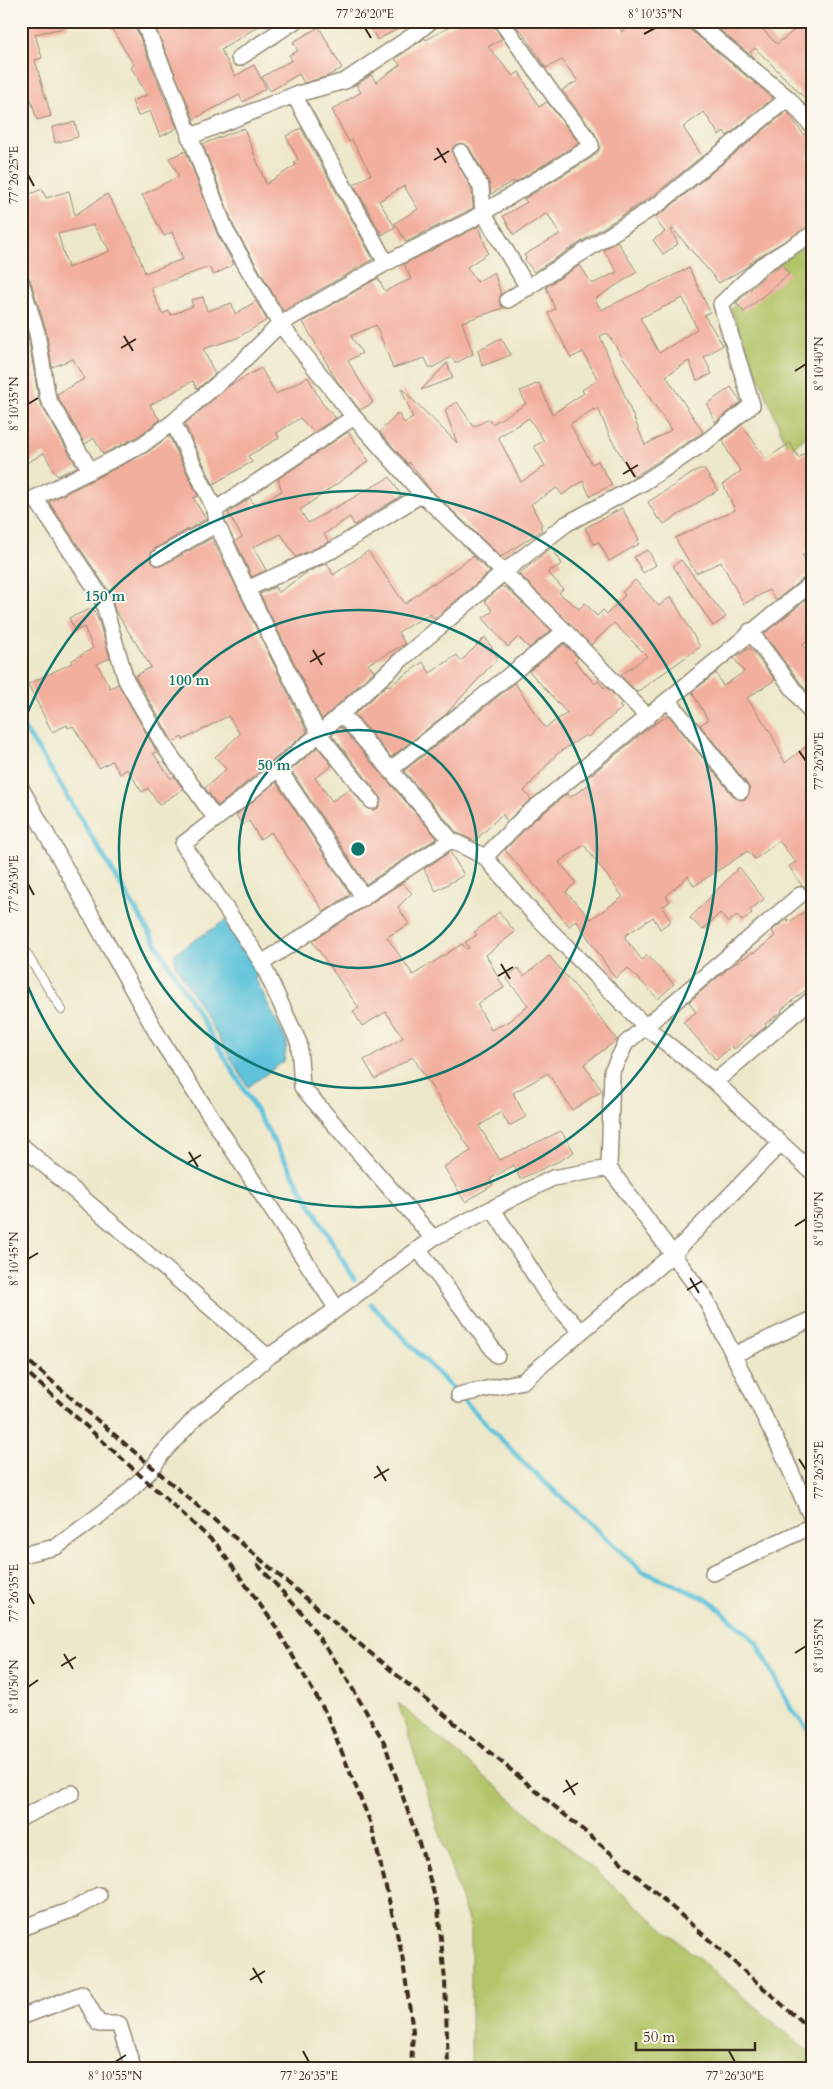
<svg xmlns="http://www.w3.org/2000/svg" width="833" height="2089" font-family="Cardo,serif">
	<rect width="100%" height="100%" fill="#fbf7ec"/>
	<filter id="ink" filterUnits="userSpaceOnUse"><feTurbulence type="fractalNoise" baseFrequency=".02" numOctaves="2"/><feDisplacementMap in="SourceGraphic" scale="10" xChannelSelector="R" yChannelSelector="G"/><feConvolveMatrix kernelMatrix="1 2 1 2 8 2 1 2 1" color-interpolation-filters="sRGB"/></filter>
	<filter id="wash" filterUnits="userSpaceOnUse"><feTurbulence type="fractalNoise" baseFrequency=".0096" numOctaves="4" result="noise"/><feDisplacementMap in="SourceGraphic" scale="20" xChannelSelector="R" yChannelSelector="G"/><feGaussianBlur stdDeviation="1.12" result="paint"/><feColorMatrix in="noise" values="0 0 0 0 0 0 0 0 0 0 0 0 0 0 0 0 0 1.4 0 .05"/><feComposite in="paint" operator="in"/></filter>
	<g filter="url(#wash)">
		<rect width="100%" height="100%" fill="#eee8cb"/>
		<!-- green -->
		<path fill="#b2c569" stroke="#767844" d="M812,241V432L789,451L731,309L782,262Z
			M398,1703L812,2055V2068H471V1930Z"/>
		<!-- water -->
		<path fill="#5ec3db" stroke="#4c767c" d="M226,920L259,969L255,978L287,1042L284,1061L248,1087L175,964V953Z"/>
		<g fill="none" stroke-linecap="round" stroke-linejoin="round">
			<!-- stream -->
			<path stroke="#5ec3db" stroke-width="5" d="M21,724L46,761L245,1091L354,1280
				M371,1304L527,1466L642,1571L709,1600L757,1643L791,1709L812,1734"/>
		</g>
		<g id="blocks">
			<!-- building -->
			<path fill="#f3af9e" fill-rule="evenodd" d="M21,21H67L68,27L35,34L42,58L35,60L51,116L37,120L25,79L21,80Z
				M107,21H133L177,128L160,137L150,111L138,116L132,101L147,95L131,67L134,65Z
				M173,21H266L221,50L235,76L254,65L266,88L243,102L239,95L194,119L157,31Z
				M378,21H413L377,40L370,26Z
				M460,21H492L502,39L488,47L513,76L519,72L539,107L547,102L579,143L514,183L513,181L491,194L489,182L469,147L465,144H457L453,147L452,152L472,190L473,208L406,242L395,223L418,209L404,186L379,201L395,227L382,235L354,185L371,174L352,140L349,142L332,110L361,92L356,85L371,75L376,82L400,65L395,59L425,38L426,40Z
				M513,21H615L622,32L630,21H685L688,28L773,98L727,136L724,131L719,135L704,112L683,127L702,156L654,195L534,272L525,260L526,258L524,255L560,234L547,213L514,235L503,216L527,202L524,199L591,158L598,152L600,146L594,132L562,90L578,81L562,60L546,68L520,29L519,30Z
				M709,21H754L777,44L806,21H812V105L755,48L750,52L754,58Z
				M319,27L342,68L328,76L304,83L299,74L270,91L262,77L292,60L289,55L298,51L293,42Z
				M787,111L804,135L807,133L812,140V152L807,156L812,164V225L756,258L745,268L719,283L673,229L671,230L678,244L663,254L653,240L665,232L654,218L666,210Z
				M75,122L78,137L55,143L52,127Z
				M244,128L266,184L296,165L294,162L298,159L286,136L301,128L373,259L283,311L234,227L203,144Z
				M186,151L217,234L234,264L214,275L209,267L151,288L162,314L169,311L171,315L193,306L191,300L203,297L207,311L232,303L235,314L256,301L267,320L237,338L203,349L215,374L197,389L193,381L150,405L160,420L137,437L103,454L94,438L85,444L57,396V394L84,379L73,359L52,367L46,330L30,279L27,275L21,273V198L42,189L46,198L69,191L75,215L107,194L132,238L145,273L183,259L172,232L164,236L142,195L179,176L169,158ZM93,225L110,251L68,268L58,234Z
				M479,226L488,253L467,267L477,282L494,272L501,294L499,301L503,308L462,322L473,354L456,363L451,357L430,369L425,358L393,368L376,325L351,336L362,353L348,361L373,403L360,410L337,381L303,322L378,278L385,291L411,279L404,264Z
				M617,241L637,272L595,299L601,310L689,268L710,312L704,315L723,345L704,357L712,374L697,380L689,361L666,376L703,432L634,477L611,439L598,408L595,411L594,409L570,424L592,464L598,461L612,485L590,496L583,481L562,495L557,488L531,504L542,525L540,526L542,530L501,557L429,488L409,462L408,464L380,432L398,413L404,423L413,418L401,388L457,443L445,410L457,402L474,427L489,419L492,424L526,404L520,391L539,383L552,414L584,393L582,390L598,380L583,352L571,358L548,313L555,309L546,287L580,265L592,284L617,272L604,250ZM683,298L697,329L659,353L640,318ZM607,333L671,430L645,445L600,336ZM529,418L544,441L534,446L545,466L521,482L498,437Z
				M781,264L789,274L744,312L736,303L766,275Z
				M21,314L28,335L39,401L77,467L57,476L44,453L25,464L21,456Z
				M501,338L511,355L482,366L478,350Z
				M447,363L453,378L421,390Z
				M261,368L276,394L308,377L322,403L336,418L314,432L300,418L277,433L279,438L248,456L252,462L213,484L185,424L229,386Z
				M731,387L741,402L715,422L707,404Z
				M742,425L766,459L790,443L799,458L812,446V548L802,555L812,569V574L806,576L776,600L769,590L744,604L721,562L696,573L675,538L735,510L723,484L741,471L729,454L723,440Z
				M348,432L369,461L300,510L308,523L390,477L401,496L354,525L350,517L324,534L329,542L296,557L281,534L253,547L266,570L252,577L235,541L242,537L228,513L250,498L255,506L282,491L278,479Z
				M169,436L198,496L193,498L206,519L154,549L151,553V561L155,565H163L212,538L307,732L218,806L205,788L226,769L215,757L240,734L228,716L183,740L182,737L173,742L135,676L151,667L115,610L110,593L49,502L146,453Z
				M699,469H704L718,490L664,524L660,518L658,519L648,502Z
				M622,508L639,540L637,541L639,544L609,561L599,542L594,544L585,528Z
				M552,547L562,564L548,572L563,589L559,593L579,609L585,603L597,616L603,610L607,614L625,595L622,592L635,580L659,606L671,596L700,647L637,692L621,675L647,656L614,623L591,645L519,574Z
				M648,550L656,565L643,573L634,557Z
				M368,551L405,604L432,583L434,584L473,556L490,572L434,619L430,614L398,632L405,644L368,664L374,671L322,719L260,594L275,587L278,593L306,573L327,563L333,575Z
				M681,560L726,617L713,626L673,566Z
				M502,586L504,588L505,587L551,630L529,648L518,637L508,647L483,618L493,611L485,601Z
				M812,595V637L803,645L812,656V690L808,693L764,634Z
				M93,608L99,622L110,658L97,664L110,688L118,684L157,752L153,753L171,779L174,776L183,789L159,805L148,788L142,792L127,769L120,774L112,761L99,768L73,726L68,728L67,725L52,732L28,684L72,663L71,661L93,648L84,627L75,631L69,618Z
				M485,637L498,658L446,714L391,757L355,714L387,685L389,686L423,662L430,673L457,655L461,661Z
				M564,644L578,658L575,661L595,684L598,681L604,688L606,687L622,704L619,706L622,708L588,737L586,735L557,754L524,791L531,799L507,821L502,814L475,841L457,833L404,771L515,683L545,728L567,713L529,671Z
				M750,648L775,680L747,698L771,733L785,763L812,742V882L804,887L802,886L789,866L796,862L779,841L755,859L748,851L694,886L688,876L666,896L670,902L662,907L671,921L660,929L653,917L626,935L625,938L642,960L647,955L674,984L658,999L628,968L615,978L576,920L569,926L505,850L532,822L567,794L569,798L591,783L587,778L645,731L668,715L734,797L742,800L747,798L750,790L748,785L700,725L708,720L692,692L716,673L723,686L744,672L734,658ZM584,845L623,897L591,919L566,892L576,882L559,862Z
				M341,727L437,838L366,884L291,770L318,747L332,766L315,778L332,801L350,789L368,809L373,810L378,808L381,800L379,795L332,735Z
				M276,782L350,894L324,912L271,832L260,839L249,821L242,825L236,815Z
				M450,852L464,875L436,891L424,869Z
				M739,867L764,899L750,910L752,913L742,921L737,915L728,923L720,913L703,930L690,918Z
				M402,883L412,893L398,907L409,924L387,937L413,975L462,944L467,949L469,948L465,942L477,935L474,932L499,912L515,932L486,955L504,988L477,1004L491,1030L510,1021L528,1005L506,978L518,968L524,976L549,956L586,999L617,1040L584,1064L602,1091L572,1110L548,1073L513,1093L526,1117L509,1126L501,1112L479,1126L500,1160L561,1131L574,1152L561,1160L520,1179L514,1165L490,1179L493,1185L465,1202L444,1167L471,1151L413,1057L375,1079L364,1060L403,1038L386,1012L362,1026L353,1011L359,1008L312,941Z
				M812,907V985L781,1010L782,1012L765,1024L766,1026L757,1034L752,1037L751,1035L734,1049L732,1046L716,1060L683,1022L696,1012L689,1002L731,966L753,952L754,953L775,936L772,931L779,925L788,919L789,922Z"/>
		</g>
	</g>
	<g filter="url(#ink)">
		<use href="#blocks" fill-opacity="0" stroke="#948974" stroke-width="1"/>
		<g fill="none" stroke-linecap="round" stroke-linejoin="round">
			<defs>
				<path id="lane" d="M21,945L62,1010"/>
				<path id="street" d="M143,21L174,94L226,231L280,324L354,417L422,494L565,631L648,717
					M694,21L788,98L812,126
					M239,58L295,21
					M294,95L386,263
					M189,137L294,95L345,81L415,34L431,21
					M461,152L481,187L483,212L528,288
					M21,282L37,333L48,399L90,470
					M508,300L660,203L788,98
					M173,422L215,510L217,524L247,589L319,734L372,801
					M35,498L102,598L126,680L166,749L215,818
					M21,502L35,498L142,445L173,422L236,368L280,324L386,263L471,220L586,150L591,145L587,138L554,96L501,21
					M215,510L354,417
					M159,557L217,524
					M812,583L526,815L485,857L532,912L646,1027L715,1082L812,1172
					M247,589L333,550L422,494
					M750,631L812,714
					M668,700L741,791
					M341,713L451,840L485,857
					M278,768L364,898
					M390,770L565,631
					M21,788L160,1039L337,1309
					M262,963L183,844L242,799L319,734L402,659L504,572L566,524L643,483L707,441L752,405L721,304L761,266L812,234
					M715,1082L812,999
					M21,1145L268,1357
					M609,1168L705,1298L784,1456L812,1519
					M492,1208L546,1293L581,1332
					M433,1238L302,1087L299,1043L262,963L451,840
					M418,1249L497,1355
					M733,1355L812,1319
					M459,1395L523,1381L673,1254L780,1144
					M21,1555L56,1547L121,1499L152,1469L161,1455L197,1416L236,1385L268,1357L337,1309L433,1238L553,1178L609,1168L612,1071L626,1043L800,895
					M713,1573L812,1526
					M21,1818L72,1793
					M21,1928L74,1909L99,1895
					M21,2017L82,1994L99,2024H119L133,2068"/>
			</defs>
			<!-- lane casing -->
			<use href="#lane" stroke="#948974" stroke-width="10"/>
			<!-- street casing -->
			<use href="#street" stroke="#948974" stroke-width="18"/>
			<!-- lane -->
			<use href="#lane" stroke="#fff" stroke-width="8"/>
			<!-- street -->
			<use href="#street" stroke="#fff" stroke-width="15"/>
			<!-- rail -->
			<path stroke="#3b2a1e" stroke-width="4" stroke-dasharray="8 4" stroke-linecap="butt" d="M21,1355L356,1641L613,1855L812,2031
				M21,1367L217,1545L274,1624L326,1713L371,1824L402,1955L413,2031L411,2068
				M257,1564L301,1612L341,1669L384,1742L423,1855L438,1908L445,1980L448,2068"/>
		</g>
	</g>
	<!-- ticks -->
	<path fill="none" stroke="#3b2a1e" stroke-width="2" d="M365,28L371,38M644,34L655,28M437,148L446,163M434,160L449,151M28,175L34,186M124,336L133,351M121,348L136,339M795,371L806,364M28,404L38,398M626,462L635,477M623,474L638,465M313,650L322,665M310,662L325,653M799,751L806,761M28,884L34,895M501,964L510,979M498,976L513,967M189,1152L198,1167M186,1164L201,1155M795,1226L806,1219M28,1259L38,1253M690,1278L699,1293M687,1290L702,1281M799,1459L806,1470M377,1466L386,1481M374,1478L389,1469M28,1593L34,1604M795,1653L806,1646M64,1654L73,1669M61,1666L76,1657M28,1687L38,1680M566,1780L575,1795M563,1792L578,1783M253,1968L262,1983M250,1980L265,1971M303,2051L309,2062M729,2051L735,2062M115,2062L126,2055"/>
	<!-- distance rings -->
	<g fill="none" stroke="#0f766e" stroke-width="2.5">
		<circle cx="358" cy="849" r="119"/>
		<circle cx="358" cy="849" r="239"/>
		<path d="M22 727A358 358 0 1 1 22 971"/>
	</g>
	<circle cx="358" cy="849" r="8" fill="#0f766e" stroke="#fbf7ec" stroke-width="2.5"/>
	<g font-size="15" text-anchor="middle" font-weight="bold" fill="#0f766e" stroke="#fbf7ec" stroke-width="4" stroke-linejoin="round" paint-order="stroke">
		<text x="105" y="601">150 m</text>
		<text x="189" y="685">100 m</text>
		<text x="274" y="770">50 m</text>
	</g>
	<!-- margin -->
	<rect width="833" height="2089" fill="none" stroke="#fbf7ec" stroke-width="55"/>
	<!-- scale -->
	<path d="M636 2042v8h119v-8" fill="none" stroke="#3b2a1e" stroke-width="2.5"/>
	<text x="643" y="2042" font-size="15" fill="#3b2a1e" stroke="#fbf7ec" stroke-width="4" paint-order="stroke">50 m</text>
	<rect x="28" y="28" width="778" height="2034" fill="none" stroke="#3b2a1e" stroke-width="2"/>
	<g font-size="12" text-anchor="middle" fill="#3b2a1e">
		<text x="365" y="18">77°26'20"E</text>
		<text x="655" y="18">8°10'35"N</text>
		<text transform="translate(14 175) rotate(-90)" y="4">77°26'25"E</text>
		<text transform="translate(819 364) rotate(-90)" y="4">8°10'40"N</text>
		<text transform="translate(14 404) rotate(-90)" y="4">8°10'35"N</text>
		<text transform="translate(819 761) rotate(-90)" y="4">77°26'20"E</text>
		<text transform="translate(14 884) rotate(-90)" y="4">77°26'30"E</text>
		<text transform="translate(819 1219) rotate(-90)" y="4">8°10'50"N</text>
		<text transform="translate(14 1259) rotate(-90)" y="4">8°10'45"N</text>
		<text transform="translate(819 1470) rotate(-90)" y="4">77°26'25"E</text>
		<text transform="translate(14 1593) rotate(-90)" y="4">77°26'35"E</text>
		<text transform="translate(819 1646) rotate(-90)" y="4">8°10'55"N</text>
		<text transform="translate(14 1687) rotate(-90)" y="4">8°10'50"N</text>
		<text x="115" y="2080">8°10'55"N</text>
		<text x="309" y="2080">77°26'35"E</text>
		<text x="735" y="2080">77°26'30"E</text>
	</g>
</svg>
